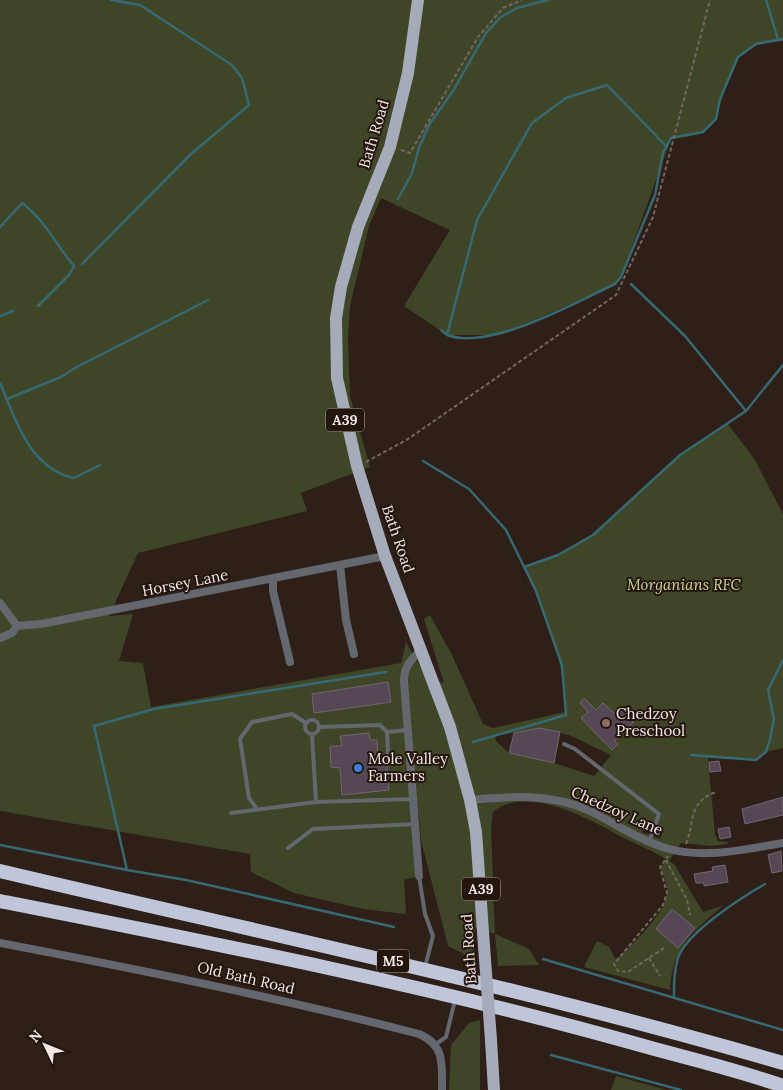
<svg xmlns="http://www.w3.org/2000/svg" width="783" height="1090" font-family="Lora,serif">
	<rect width="100%" height="100%" fill="#2e1f18"/>
	<!-- green -->
	<path fill="#3e4627" fill-rule="evenodd" d="M0,0H783V41C775,42 764,41 756,44C722,57 726,122 702,133C693,137 681,137 671,139L621,277L615,284L501,335H447L404,306L450,230L381,198L369,226L350,306L348,339L350,396L370,467L301,493L307,511L138,553L109,616L133,614L119,661L143,663L151,707L401,663L406,642L427,678L444,683L424,619L430,615L452,655L483,724L493,728L565,712C565,661 546,612 524,567L558,555L593,535L680,455L728,424L755,460L783,514V748L766,752L756,760L708,758L715,834L718,841L727,842L728,844L711,846L681,843L669,861L674,864L703,912L724,905C693,931 672,947 670,990L584,967L597,941L609,947L616,960C631,945 665,915 667,893C668,884 663,875 660,867L667,860C654,851 640,846 626,839C593,821 528,783 493,812L491,827L495,934L529,949L539,965L498,966L495,934L475,928L474,959L448,946L421,840L417,800L414,799L419,876L404,880L406,914L363,909L294,893L251,872L250,854L0,811ZM539,728L569,735L611,755L594,776L554,763L509,753L496,741L495,736ZM646,828L658,833L661,839L641,832Z
		M480,1020V1090H449L451,1045L469,1023Z
		M616,1076L667,1090H611Z"/>
	<g fill="none" stroke-linecap="round" stroke-linejoin="round">
		<!-- stream -->
		<path stroke="#366972" stroke-width="2.5" d="M766,0L778,39
			M398,199L412,173L419,148L429,125L453,91L486,33L501,17L517,8L548,0
			M0,227L22,203C45,220 56,245 74,266L69,275L38,306
			M82,264L191,154L249,105L242,78L232,65L140,5L111,0
			M631,284L685,336L746,411
			M0,316L13,311
			M441,330L447,335L477,220L532,123L566,98L607,85L667,147
			M447,335C490,351 574,303 615,284L621,277L655,195L663,153L671,138L703,132L716,119L720,99L738,57L756,44L783,39
			M0,383C16,420 29,468 74,478L100,465
			M7,399L61,377L75,368L208,300
			M423,461L469,489L506,530L536,591L562,665L566,715L473,742
			M524,567L558,555L593,535L680,455L746,411L783,365
			M691,755L756,760L766,752L770,739L774,719L768,690L783,660
			M0,845L127,870L186,880L394,927
			M127,870L94,726L154,709L386,672
			M543,959L783,1030
			M674,996C674,983 674,971 678,958C686,933 742,897 765,884
			M551,1055L681,1090"/>
	</g>
	<!-- building -->
	<path fill="#554753" stroke="#756673" d="M388,682L391,702L314,713L312,694Z
		M584,698L596,710L603,703L617,716L622,710L634,722L614,741L618,744L612,750L581,718L588,712L580,703Z
		M539,728L560,732L554,763L509,753L514,733Z
		M369,733L370,740H377L378,757H386L389,790L342,795L340,768L331,767L330,746H342L340,736Z
		M719,761L721,771L710,772L709,762Z
		M783,797V815L745,824L742,809Z
		M729,827L731,837L720,839L718,829Z
		M781,851L782,871L772,873L768,855Z
		M725,865L728,882L704,886V883H696L694,874L713,871L712,867Z
		M672,909L695,928L678,948L656,929Z"/>
	<g fill="none" stroke-linecap="round" stroke-linejoin="round">
		<!-- path -->
		<path stroke="#746660" stroke-width="2" stroke-dasharray="4 2.5" stroke-linecap="butt" d="M401,150L410,153L478,37L503,8L522,0
			M366,462L408,439L616,295L653,217L710,0
			M686,844C695,821 688,802 716,792
			M666,860L687,900L690,915
			M664,948L628,972L618,971L614,964L663,905L667,893L660,867L668,856
			M649,958L660,976"/>
		<!-- service -->
		<path stroke="#64676e" stroke-width="4" d="M305 727a7 7 0 1 1 14 0a7 7 0 1 1-14 0Z
			M319,727L380,725L387,732
			M312,734L316,802L413,799
			M564,744L575,749L659,814L649,842
			M388,753L387,732L408,730
			M257,809L249,798L240,739L252,722L292,714L306,723
			M231,813L316,802
			M288,848L313,829L415,824
			M419,876L425,914L433,936L425,967
			M436,1044L446,1037L455,1000"/>
		<!-- minor -->
		<path stroke="#64676e" stroke-width="8" d="M340,565L346,620L354,654
			M273,580V591L290,662
			M0,603L17,626L41,624L385,556
			M0,638L12,633L17,626
			M470,800C511,796 552,793 590,811C616,824 641,841 669,849C706,859 746,849 783,843
			M419,876L404,681C404,666 411,660 422,649
			M0,943C141,970 280,998 419,1034C445,1045 442,1064 442,1090"/>
		<!-- primary -->
		<path stroke="#a6abba" stroke-width="12" d="M418,0L408,73L390,147L358,227L341,287L336,318L337,378L357,466L385,556L450,727L470,800L476,832L484,946
			M491,1040L494,1090"/>
		<!-- motorway -->
		<path stroke="#c0c6d9" stroke-width="14" d="M0,871C262,933 525,988 783,1063
			M0,901C218,944 437,987 651,1048C695,1060 740,1071 783,1086"/>
		<!-- primary-bridge -->
		<path stroke="#a6abba" stroke-width="12" d="M484,946L491,1040"/>
	</g>
	<!-- markers -->
	<circle fill="#8d6e63" stroke="#24160f" stroke-width="2" cx="606" cy="723" r="5"/>
	<circle fill="#3f7fe0" stroke="#24160f" stroke-width="2" cx="358" cy="768" r="5"/>
	<g text-anchor="middle" stroke-width="4" stroke-linejoin="round" paint-order="stroke">
		<!-- shield labels -->
		<g fill="#24160f" stroke="#b5a9a3" stroke-width="1">
			<rect x="326" y="408.5" width="38" height="23" rx="4"/>
			<rect x="462" y="877.5" width="38" height="23" rx="4"/>
			<rect x="377" y="949.5" width="32" height="23" rx="4"/>
		</g>
		<g font-size="14" font-weight="bold" fill="#f3e8e3">
			<text x="345" y="425">A39</text>
			<text x="481" y="894">A39</text>
			<text x="393" y="966">M5</text>
		</g>
		<!-- street labels -->
		<g font-size="15" fill="#f3e8e3" stroke="#24160f">
			<text transform="translate(374 134) rotate(-73)" y="5">Bath Road</text>
			<text transform="translate(398 539) rotate(71)" y="5">Bath Road</text>
			<text transform="translate(185 583) rotate(-11)" y="5">Horsey Lane</text>
			<text transform="translate(617 811) rotate(24)" y="5">Chedzoy Lane</text>
			<text transform="translate(469 949) rotate(-94)" y="5">Bath Road</text>
			<text transform="translate(246 978) rotate(13)" y="5">Old Bath Road</text>
		</g>
		<!-- park labels -->
		<g font-size="15" font-style="italic" fill="#c7da9a" stroke="#24160f">
			<text x="684" y="590">Morganians RFC</text>
		</g>
		<!-- poi labels -->
		<g font-size="15" fill="#f3e8e3" stroke="#24160f" text-anchor="start">
			<text x="616" y="719">Chedzoy<tspan x="616" dy="17">Preschool</tspan></text>
			<text x="368" y="764">Mole Valley<tspan x="368" dy="17">Farmers</tspan></text>
		</g>
	</g>
	<!-- north arrow -->
	<g transform="translate(45 1045) rotate(313)" stroke="#24160f" stroke-width="4" paint-order="stroke">
	<path d="M0-4L9 19L0 12L-9 19Z" fill="#f3e8e3"/>
	<text y="-8" font-size="14" font-weight="bold" text-anchor="middle" fill="#f3e8e3">N</text>
	</g>
</svg>
